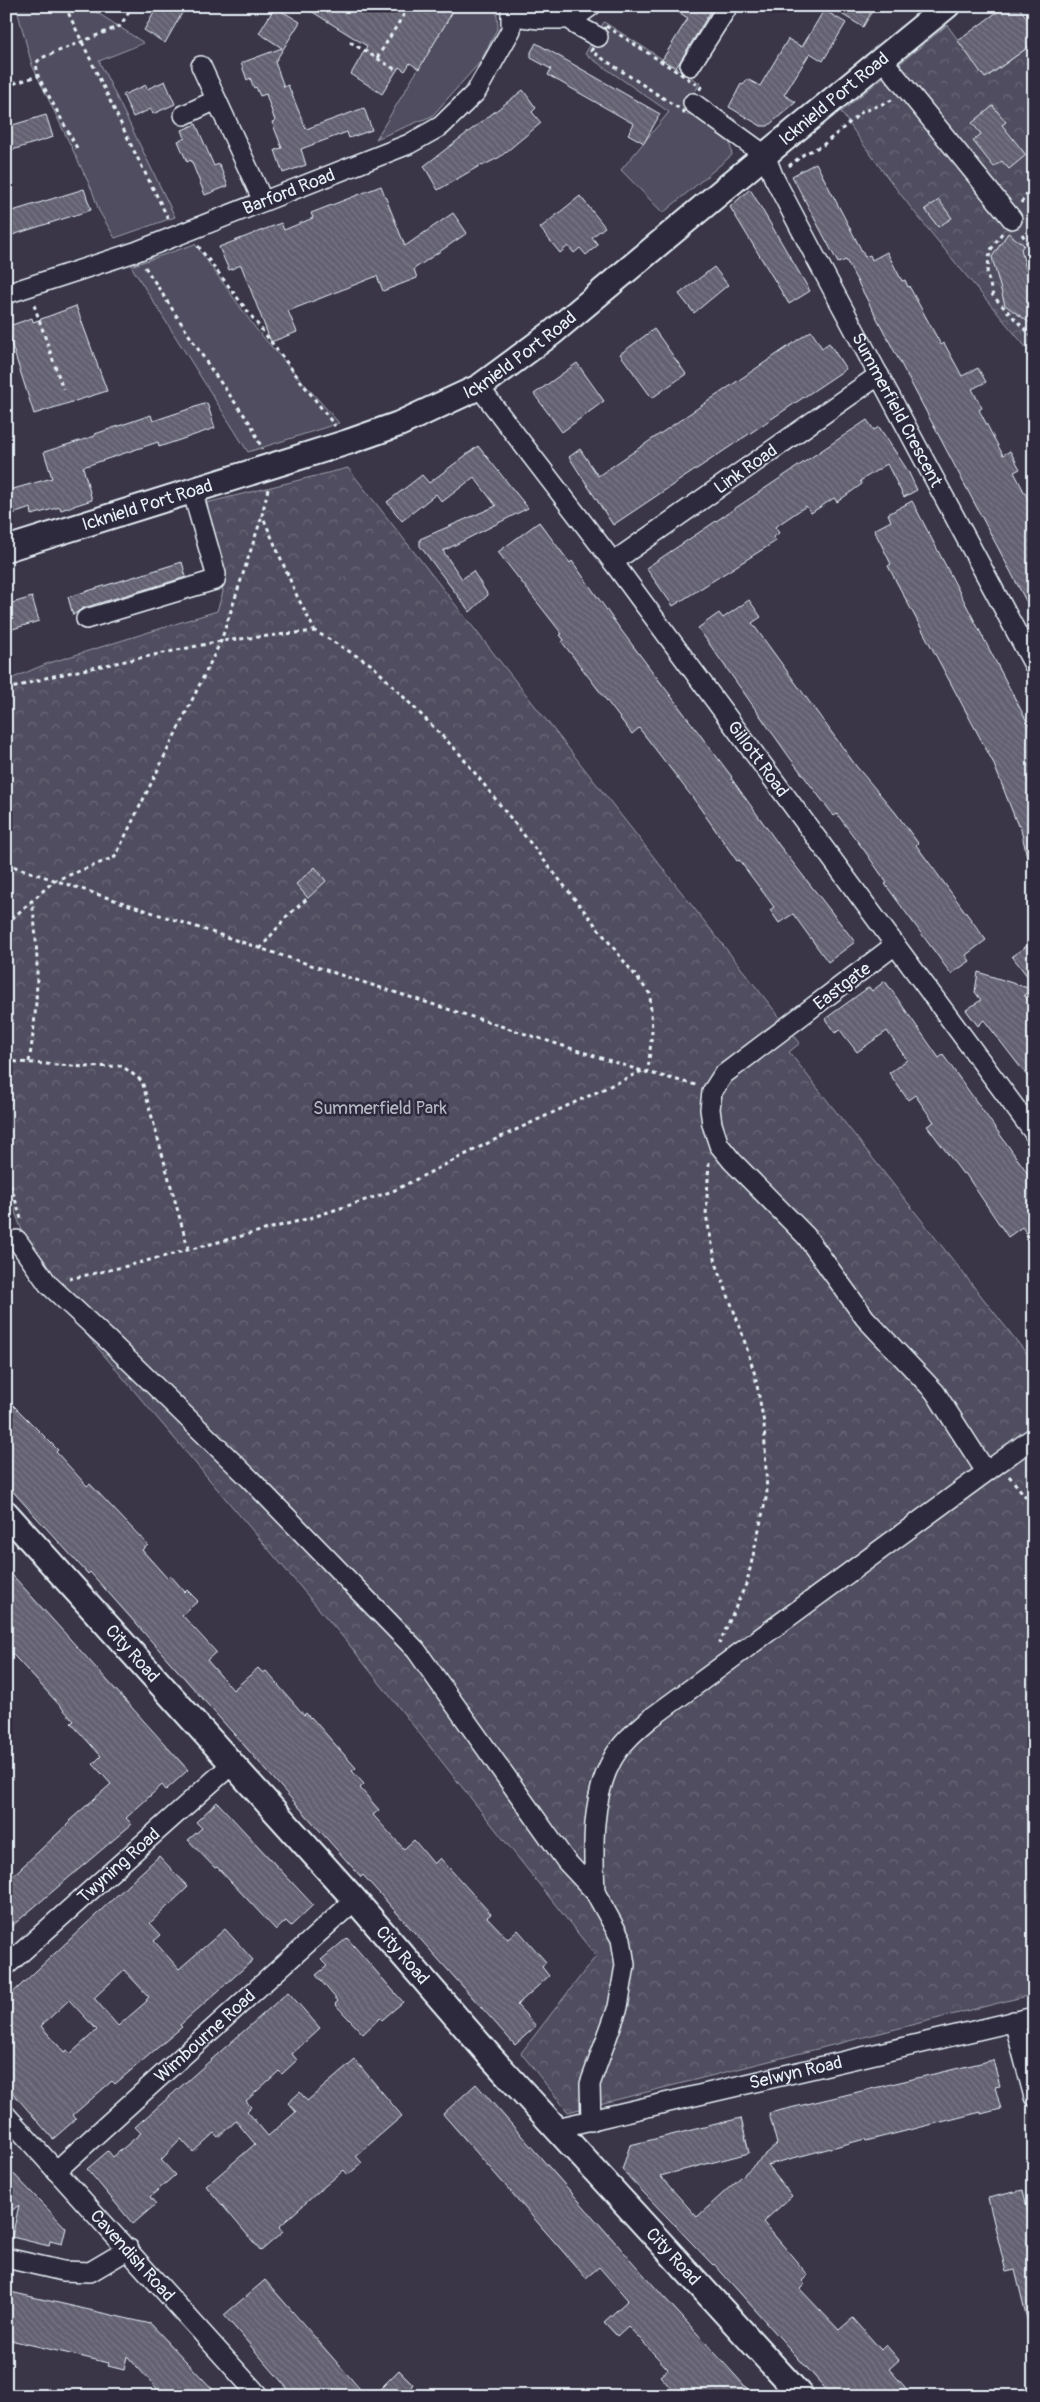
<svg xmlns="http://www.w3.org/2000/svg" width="1040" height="2402" font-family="Pangolin,sans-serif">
	<defs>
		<pattern id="park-crowns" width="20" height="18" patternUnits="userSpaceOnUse" patternTransform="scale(1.25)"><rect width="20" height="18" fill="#504e5f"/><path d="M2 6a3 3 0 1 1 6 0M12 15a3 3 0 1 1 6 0" fill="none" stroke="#696877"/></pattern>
		<pattern id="building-back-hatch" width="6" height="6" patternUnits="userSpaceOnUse" patternTransform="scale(1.25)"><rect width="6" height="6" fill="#636171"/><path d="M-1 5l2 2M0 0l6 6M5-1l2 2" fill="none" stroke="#797886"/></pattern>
	</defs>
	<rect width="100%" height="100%" fill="#3a3648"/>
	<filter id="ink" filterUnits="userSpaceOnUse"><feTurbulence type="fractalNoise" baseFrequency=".02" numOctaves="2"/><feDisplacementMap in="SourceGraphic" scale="10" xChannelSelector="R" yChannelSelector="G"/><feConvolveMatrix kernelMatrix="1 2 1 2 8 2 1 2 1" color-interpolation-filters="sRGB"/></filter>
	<g filter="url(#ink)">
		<!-- grass -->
		<path fill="#504e5f" stroke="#9ca0ac" d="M16,6H87L144,43L99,61L175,217L115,238L99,211L92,190L32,65Z
			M456,6H496L498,27L481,61L432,116L376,139Z
			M604,22L700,83L682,114H690L730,143L732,155L663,213L621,170L669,112L585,54Z
			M195,244L256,329L339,423L248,452L131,266Z"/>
		<!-- park -->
		<path fill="url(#park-crowns)" stroke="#9ca0ac" d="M947,25L986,78L1034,43V357C968,277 899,199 841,112Z
			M348,468L800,1043L789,1052L1034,1363V1994L568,2112L521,2053L596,1956L347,1642L41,1281L6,1188V681L46,664L217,611L223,592L206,503Z"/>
		<!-- building -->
		<path fill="url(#building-back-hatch)" stroke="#e8f1f8" fill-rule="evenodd" d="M158,6H186L165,43L144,30Z
			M303,6H456L419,69L410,63L405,71L399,67L382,94L351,74L367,46Z
			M667,6H714L676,68L662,60L688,18Z
			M828,6H875L863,27Z
			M1005,6H1018L1034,28V43L985,78L958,41Z
			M275,7L300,22L275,62L284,87L288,85L306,129L364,108L372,130L349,138L347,132L301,149L306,165L283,173L275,150L282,148L272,122L275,121L266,94L260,96L256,87L254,88L250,78L247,80L241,63L282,48L259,33Z
			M824,10L846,23L823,61L810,53L784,95L796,102L768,126H761L729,107L741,84L743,85L747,79L760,86L788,39L802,47Z
			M536,43L660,114L644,143L628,134L634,124L548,75L551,69L531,58V52Z
			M165,81L175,104L153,114L151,109L133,117L123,95L146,85L147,89Z
			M523,90L536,108L532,112L541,123L500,157L482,166L481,165L438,190L424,166Z
			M993,106L1006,122L1002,125L1026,155L1009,169L1002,161L994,167L973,141L981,134L972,123Z
			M46,115L53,137L6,152V127Z
			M196,124L214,166L219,164L228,186L205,195L191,160L187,162L178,141L185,138L182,130Z
			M816,163L865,257L870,255L872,260L887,252L902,281L905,280L908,287L909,286L941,345L944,343L962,376L978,368L986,382L972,389L982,408L979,410L1003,455L1010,451L1020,469L1014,472L1034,511V616L862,290L846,260L838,263L792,176Z
			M381,186L405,246L453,213L467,233L414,269L417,278L383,291L377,276L288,311L297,332L271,342L241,265L229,270L219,247L281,223L284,230L313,218L311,213Z
			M84,189L91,210L6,237V213Z
			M750,189L810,291L789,304L730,207Z
			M580,196L605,227L592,237L598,245L586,255L580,248L574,253L568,246L560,253L540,228Z
			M939,200L952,218L938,227L925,209Z
			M1008,233L1024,245L1021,249L1031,289H1034V326L1005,305L992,257Z
			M714,267L728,285L694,313L679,294Z
			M76,306L107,391L34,414L6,327L32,318L33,322Z
			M654,329L686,374L652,398L620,354Z
			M811,331L822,348L829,343L846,369L613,525L569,457L580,449L598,476Z
			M577,363L604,401L562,432L534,394Z
			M207,403L215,428L159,447L158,442L83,467L92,500L61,510L60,507L32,515L31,508L6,516V491L52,478L44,452L95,436V434L151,415L153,421Z
			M867,420L874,430L879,427L908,471L917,490L904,497L887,464L860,481L862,484L837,502L834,498L811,513L806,506L775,527L779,533L773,537L776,541L673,606L646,568Z
			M478,446L528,508L443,551L462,579L473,571L488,595L470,612L420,546V539L496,506L474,477L442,502L436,494L402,521L387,502L422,475L429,483Z
			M912,501L1034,735V857H1027L1020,825L1018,826L993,762L897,583L888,566L891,564L874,530L891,521L888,514Z
			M539,522L570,563L572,561L618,626L732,777L731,778L779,845L855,942L828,962L793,914L779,923L770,910L774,907L739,860L737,861L693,798L639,728L632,734L562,642L564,640L560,635L562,634L498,552Z
			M182,562L186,577L83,608L73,615L68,597Z
			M32,597L39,621L6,631V605Z
			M749,600L761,617L752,623L856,766L895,812L918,843L916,845L986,940L966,955L970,961L951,974L885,884L887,883L864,850L837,814L834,816L790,758L698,628L719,613L723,618Z
			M315,867L326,881L308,898L296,884Z
			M1034,941V985L1012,956Z
			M978,972L1031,989L1024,995L1034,1008V1085L984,1020L978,1026L966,1010L981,1000L975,992Z
			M885,981L939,1058L943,1055L1034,1182V1243L1022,1227L1008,1237L965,1173L963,1174L927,1126L934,1122L915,1095L908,1100L889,1073L907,1060L887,1031L857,1052L840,1030L835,1033L825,1019L869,987L872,991Z
			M6,1398L58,1450L56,1452L87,1486L90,1484L148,1545L142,1550L167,1578L170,1575L185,1592L187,1590L198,1601L182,1615L216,1652L207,1660L233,1690L258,1668L263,1673L266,1671L304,1715L306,1713L310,1718L311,1717L356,1768L352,1771L364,1784L360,1788L379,1810L373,1815L404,1849L414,1840L434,1864L440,1858L491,1914L487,1917L508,1939L518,1930L546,1962L542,1967L549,1976L517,2005L536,2026L515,2045L363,1875L361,1877L90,1572L88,1574L6,1484Z
			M6,1568L188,1770L166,1790L162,1785L126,1818L132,1824L6,1931V1882L70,1822L69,1821L111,1784L93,1764L101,1756L71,1723L74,1721L6,1647Z
			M217,1802L313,1905L291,1926L286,1921L276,1930L217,1867L215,1868L188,1840L202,1828L196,1822Z
			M159,1856L188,1887L150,1923L161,1935L154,1941L179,1969L225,1929L253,1960L180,2025L182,2027L115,2084L112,2081L73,2115L76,2119L53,2139L6,2085V1999ZM124,1970L149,1997L146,2000L147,2001L118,2026L94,1998ZM69,2000L97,2030L70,2054L67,2050L64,2052L41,2026Z
			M347,1938L403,2002L382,2020L380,2018L363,2034L335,2004L338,2001L316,1975L327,1966L321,1960Z
			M288,1992L320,2028L292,2054L297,2060L282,2074L279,2071L246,2101L251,2107L247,2111L268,2136L296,2112L288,2103L300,2092L307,2101L355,2060L402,2116L356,2156L362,2163L348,2175L344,2170L319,2191L279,2227L283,2232L261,2251L206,2186L255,2144L236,2121L218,2137L214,2133L193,2152L181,2139L161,2160L175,2175L150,2197L156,2204L133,2224L87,2169L108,2151L113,2157L141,2133L135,2127Z
			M993,2060L1000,2086L995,2087L1001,2109L981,2114V2112L866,2141L865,2139L767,2165L792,2196L763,2222L808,2275L802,2281L805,2284L800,2289L839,2330L853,2318L881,2350L886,2345L899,2360L889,2369L913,2396H832L714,2264L713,2265L622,2170L630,2145L741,2118L749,2153L660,2176L697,2217L777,2144L769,2113Z
			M476,2084L644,2275L754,2396H678L660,2376L668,2369L628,2326L617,2336L604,2322L628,2300L599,2267L586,2278L443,2114Z
			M6,2166L66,2228L62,2244L50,2241L49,2246L12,2237L19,2205L6,2215Z
			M1023,2190L1034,2237V2322L1028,2323L1015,2270L1006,2272L988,2198Z
			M265,2280L366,2396H294L224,2315Z
			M6,2291L151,2324L219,2396H164L127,2356L124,2370L108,2366L109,2363L6,2339Z
			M399,2370L413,2384L405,2396H373Z"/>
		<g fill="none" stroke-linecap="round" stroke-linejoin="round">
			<defs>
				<g id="minor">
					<path d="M512,16L539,19H573L591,6"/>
					<path d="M573,19L576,25L598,37"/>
					<path d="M882,59L1012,219"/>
					<path d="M201,66L263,201"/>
					<path d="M690,66L728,6"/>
					<path id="s1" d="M693,103L765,155L774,178L817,260L1034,665"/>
					<path d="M184,115L216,100"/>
					<path id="s2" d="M6,294L135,252L409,144L441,126L476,92L511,30V6"/>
					<path id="s3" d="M479,387L613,562L1034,1133"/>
					<path id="s4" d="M613,562L879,375"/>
					<path d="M86,619L215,580L216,574L192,490"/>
					<path d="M895,945L723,1075L712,1092L710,1109L712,1124L719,1145L732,1161L806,1236L865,1318L935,1392L985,1470"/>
					<path d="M17,1240L48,1284L110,1342L250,1479L416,1650L566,1861L595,1892L621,1939L625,1965L618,2007L590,2084L591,2121"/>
					<path d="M595,1892C593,1850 591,1798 612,1760C621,1743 637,1730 651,1718L1034,1437"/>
					<path id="s5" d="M6,1966L231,1765"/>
					<path d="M1014,2021L1034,2097"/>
					<path id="s6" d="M6,2115L259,2396"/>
					<path id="s7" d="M557,2128L1034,2017"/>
					<path id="s8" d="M56,2171L355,1900"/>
					<path d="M6,2258L63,2271L90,2272L129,2249"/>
				</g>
				<g id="major">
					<path id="s9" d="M6,549L348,442L399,424L479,387L552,333L765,155L947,6"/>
					<path id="s10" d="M6,1513L355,1900L490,2056L801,2396"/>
				</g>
			</defs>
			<!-- minor casing -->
			<use href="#minor" stroke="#e8f1f8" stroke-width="22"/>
			<!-- major casing -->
			<use href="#major" stroke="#e8f1f8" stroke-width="28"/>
			<!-- path -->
			<path stroke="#e8f1f8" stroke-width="3" stroke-dasharray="4 4" stroke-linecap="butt" d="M65,6L133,149L169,220
				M606,26L701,87L686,113L591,51Z
				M350,42L398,71
				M377,58L409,6
				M6,86L38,76
				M77,148L38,76L36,63L41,58L120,26L133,6
				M789,166L804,154L823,145L862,112L892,100
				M1021,203L1034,182
				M1002,233L990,251L987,273L993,296L1034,339
				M1022,234L1034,254
				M198,246L335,426
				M145,267L211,369L252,426L262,449
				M34,305L63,389
				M268,489L262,515L297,596L315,631L372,665L459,753L650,994L652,1031L648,1071
				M6,690L49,677L221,641L315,631
				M6,864L350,978L642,1071L696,1085
				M6,924L54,881L115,857L221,641L262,516
				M260,949L287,916L308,898
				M6,1061L85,1067L122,1066L142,1081L188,1248
				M29,1062C38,1008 40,956 32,902
				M709,1162L706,1215L716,1263L741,1330L755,1375L764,1423L767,1494L747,1582L719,1644
				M6,1169L22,1222
				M69,1279L127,1266L310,1218L393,1191L492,1141L642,1071
				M1009,1476L1034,1507"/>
			<!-- minor -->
			<use href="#minor" stroke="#2f2a3d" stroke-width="19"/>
			<!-- major -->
			<use href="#major" stroke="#2f2a3d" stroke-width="24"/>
		</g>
	</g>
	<g text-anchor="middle" stroke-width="5" stroke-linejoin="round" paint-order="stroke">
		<!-- street labels -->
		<g font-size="18" fill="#e8f1f8" stroke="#2f2a3d">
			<text dy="6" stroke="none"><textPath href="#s9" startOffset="958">Icknield Port Road</textPath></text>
			<text dy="6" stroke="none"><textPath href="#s2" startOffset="301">Barford Road</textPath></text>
			<text dy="6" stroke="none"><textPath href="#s9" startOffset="552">Icknield Port Road</textPath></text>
			<text dy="6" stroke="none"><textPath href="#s1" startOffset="376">Summerfield Crescent</textPath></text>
			<text dy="6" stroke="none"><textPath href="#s4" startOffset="162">Link Road</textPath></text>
			<text dy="6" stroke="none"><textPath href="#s9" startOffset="148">Icknield Port Road</textPath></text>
			<text dy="6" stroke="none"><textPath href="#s3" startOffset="465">Gillott Road</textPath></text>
			<text transform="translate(842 986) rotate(-37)" y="6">Eastgate</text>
			<text dy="6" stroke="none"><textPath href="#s10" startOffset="189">City Road</textPath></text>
			<text dy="6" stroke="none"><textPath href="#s5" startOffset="151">Twyning Road</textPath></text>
			<text dy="6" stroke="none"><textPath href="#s10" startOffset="594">City Road</textPath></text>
			<text dy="6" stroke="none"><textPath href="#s8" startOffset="201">Wimbourne Road</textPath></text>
			<text dy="6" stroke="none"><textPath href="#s7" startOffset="245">Selwyn Road</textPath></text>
			<text dy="6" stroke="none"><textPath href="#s6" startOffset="189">Cavendish Road</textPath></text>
			<text dy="6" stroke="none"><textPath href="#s10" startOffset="999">City Road</textPath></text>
		</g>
		<!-- park labels -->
		<g font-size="18" fill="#b3b8c2" stroke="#2f2a3d">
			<text x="380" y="1114">Summerfield Park</text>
		</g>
	</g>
	<!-- margin -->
	<rect width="1040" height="2402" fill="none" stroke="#2f2a3d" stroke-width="25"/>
	<rect x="12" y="12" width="1015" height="2377" fill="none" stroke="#e8f1f8" stroke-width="2" filter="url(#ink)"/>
</svg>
